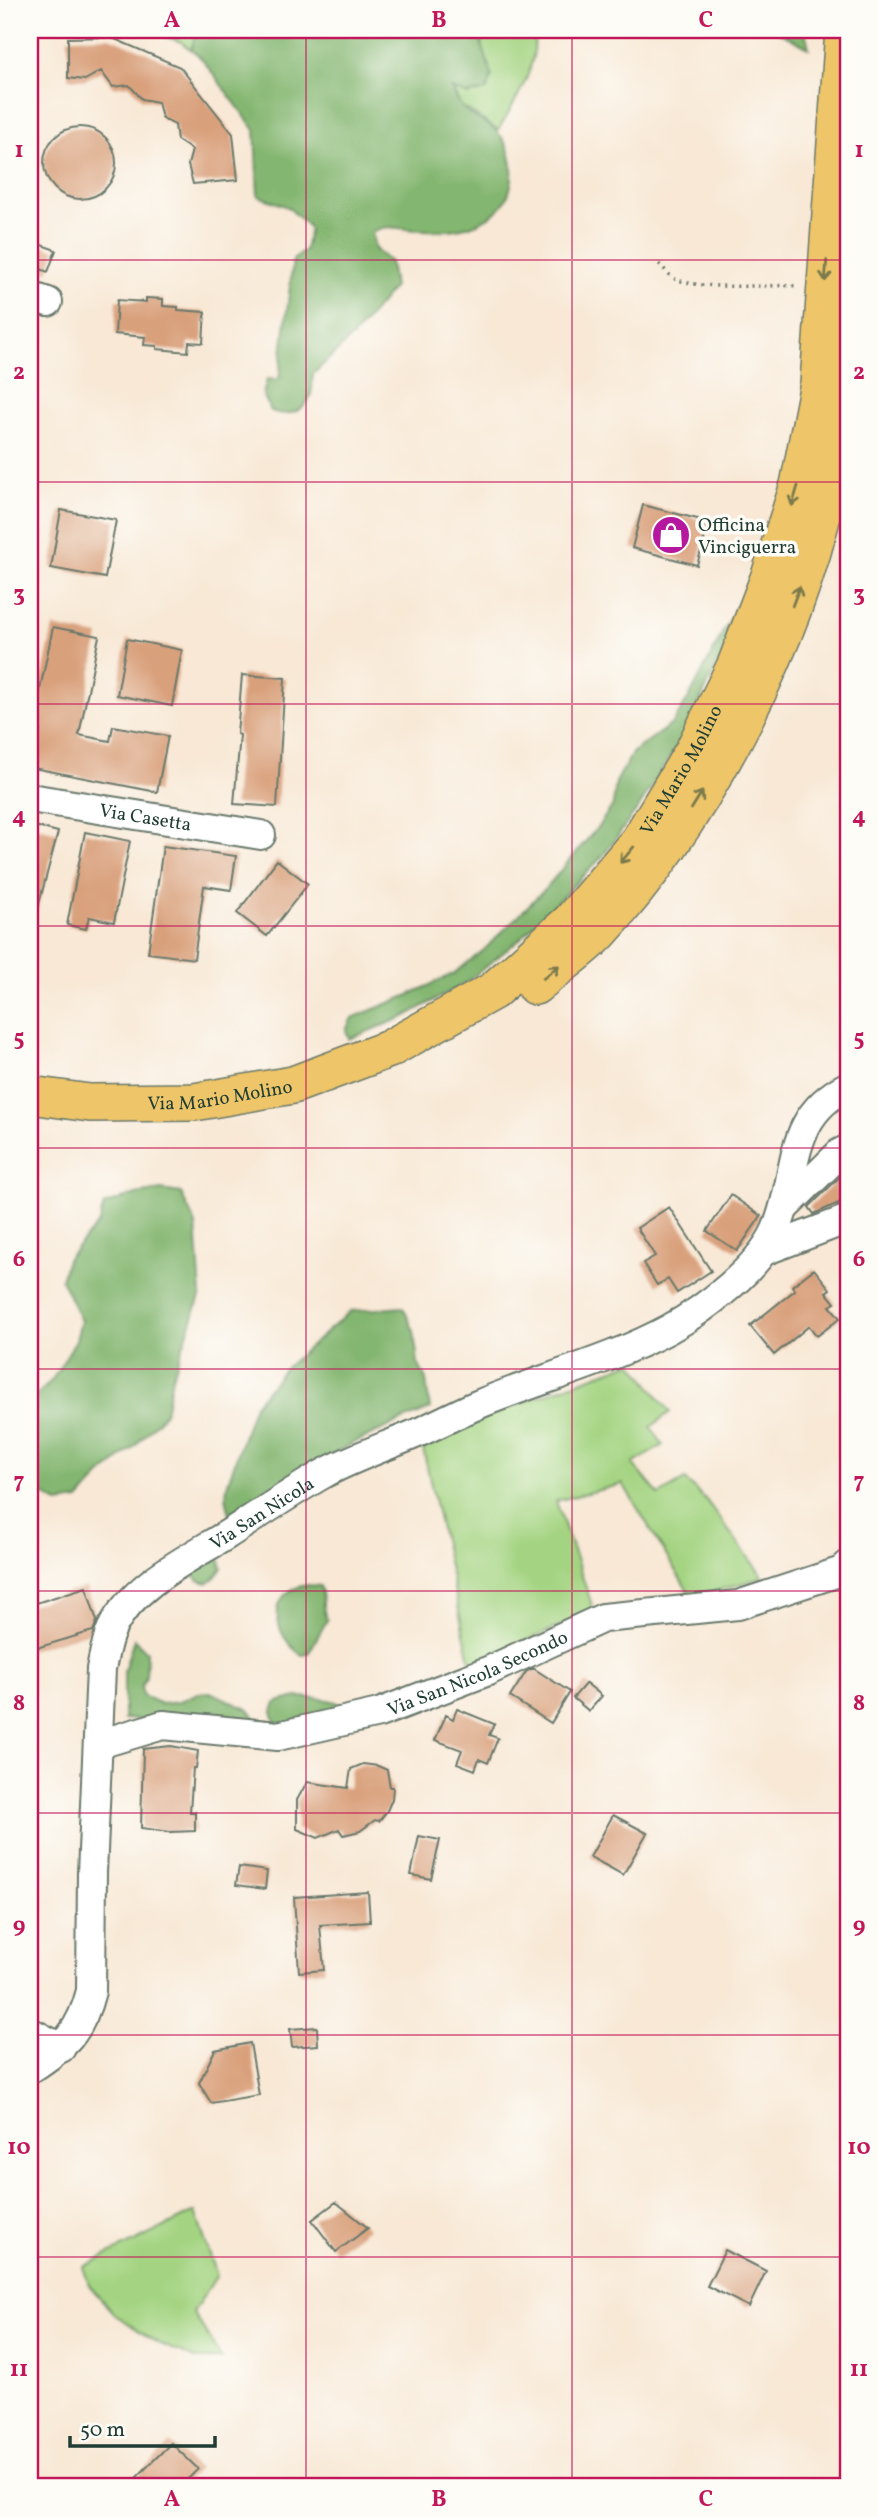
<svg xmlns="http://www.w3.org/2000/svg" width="878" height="2517" font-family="Vollkorn,serif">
	<rect width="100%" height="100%" fill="#fdfcf7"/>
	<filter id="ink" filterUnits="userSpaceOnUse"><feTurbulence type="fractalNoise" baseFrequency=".0143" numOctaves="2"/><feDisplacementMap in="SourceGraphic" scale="14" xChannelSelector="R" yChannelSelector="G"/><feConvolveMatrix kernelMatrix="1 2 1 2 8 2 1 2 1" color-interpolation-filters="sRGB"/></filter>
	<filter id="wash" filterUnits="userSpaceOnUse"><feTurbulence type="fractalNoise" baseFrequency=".00686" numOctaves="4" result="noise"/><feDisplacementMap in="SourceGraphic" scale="28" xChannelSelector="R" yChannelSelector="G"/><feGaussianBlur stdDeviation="1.57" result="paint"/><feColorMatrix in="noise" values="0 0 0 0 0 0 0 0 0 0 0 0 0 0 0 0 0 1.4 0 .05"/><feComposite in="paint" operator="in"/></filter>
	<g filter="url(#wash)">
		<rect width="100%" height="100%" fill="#f8e8d5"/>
		<!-- green -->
		<path fill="#a4d482" stroke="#62885b" stroke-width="2" d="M148,30H197L191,50L181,42Z
			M477,30H534C539,67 516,100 498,130L460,105L452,87L469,95L481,44Z
			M632,1362L670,1412L651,1427L663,1445L633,1464L659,1495L685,1480L706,1500L763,1577L692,1598L623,1484L556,1501L594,1611L471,1665L421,1440Z
			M195,2212L217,2275L193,2312L222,2359H195L156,2342L114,2314L89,2285L83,2267Z"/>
		<!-- forest -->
		<path fill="#83b670" stroke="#517a52" stroke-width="2" d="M197,30H477L492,75L487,90L468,95L452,89C455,93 456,99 459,103C474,125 500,119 510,155C515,173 512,197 498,210C472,233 441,232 407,229C393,228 384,224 372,233L375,249L390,262L394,287L356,333L313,374C312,380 313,391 310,397C303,413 286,417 271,411L263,395L267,379L279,380L293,260L305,250L310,228L288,207L258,196L255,130L201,58L191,50Z
			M775,30H805L809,48Z
			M749,582L741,615L686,731L639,807L602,857L520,939L464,984L404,1017L349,1039L346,1030L352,1018L409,995L453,974L484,950L546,888L598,827L613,805L616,782L633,752L673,723L690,696Z
			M161,1190L181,1193L196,1225L201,1294L172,1378L165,1413L136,1445L100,1476L79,1500L58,1503L30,1488V1402L52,1380L76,1340L81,1321L61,1279L67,1259L99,1223L104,1205L136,1194Z
			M403,1307L414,1331L418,1363L426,1380L430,1409C360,1437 292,1473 230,1515L226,1497L227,1486L253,1407L285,1368L351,1311Z
			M217,1550L222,1568L213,1580L207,1583L198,1580L188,1569Z
			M308,1585L320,1586C325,1597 320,1606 327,1620L308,1654L302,1655C272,1636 265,1590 308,1585Z
			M134,1639L147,1652L146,1677L141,1687L143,1696L161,1704L178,1702L198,1693L210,1692L248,1709L261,1725L124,1719V1671Z
			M298,1697C319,1698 337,1698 353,1712L277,1726C272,1716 271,1711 277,1702Z"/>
		<g id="blocks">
			<!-- building -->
			<path fill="#d9a07c" d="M110,37L180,67L233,134L238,180L193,184L188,165L192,150L177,140L175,125L162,118L158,102L142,99L129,85L113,87L101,71L85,80L68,78V38Z
				M44 163a36 36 0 1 1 72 0a36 36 0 1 1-72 0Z
				M30,241L56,250L48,272L30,265Z
				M146,298L163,299V306L178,307V310L205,312L203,343L189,342L188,352L157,349V346L144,345L145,337L115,334L117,300L146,302Z
				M643,505L709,522L697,565L632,548Z
				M61,510L116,520L105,578L51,568Z
				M53,627L99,636L79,735L110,741L113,726L168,736L157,792L33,768L40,730L32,728Z
				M127,639L182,650L172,706L117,695Z
				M242,675L285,678L277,807L234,804L240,735L237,734Z
				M30,825L58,832L36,915L30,914Z
				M85,832L130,841L114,922L89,917L86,929L67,925Z
				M163,846L236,856L231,890L204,886L194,959L148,953Z
				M277,860L308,884L267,936L237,913Z
				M848,1169V1199L814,1214L809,1207Z
				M731,1195L761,1216L737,1251L707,1231Z
				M669,1207L711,1271L677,1293L668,1279L657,1285L643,1263L655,1256L637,1228Z
				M814,1269L830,1289L826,1292L835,1303L830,1306L840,1318L817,1336L809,1326L774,1355L750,1326L795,1290L792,1286Z
				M86,1587L97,1621L93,1631L30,1650V1605Z
				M533,1668L570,1692L551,1723L510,1697L526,1672Z
				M586,1683L602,1696L589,1711L573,1698Z
				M457,1709L494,1724L489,1735L498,1738L488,1763L479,1759L475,1770L457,1763L462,1750L435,1740L446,1715L453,1719Z
				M171,1746L198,1751L196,1768H193L190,1812H195V1831L170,1832L141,1828L143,1749Z
				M363,1764L378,1766L387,1770L390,1787H393L392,1799L387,1811L379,1821L375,1820L360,1831L343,1835L339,1829L318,1838L297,1829V1800L307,1782L348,1788L351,1769Z
				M613,1815L647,1833L623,1875L590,1857Z
				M419,1836L440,1840L431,1879L411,1875Z
				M239,1867L267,1871L265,1889L236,1885Z
				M368,1892L370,1922L320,1925L324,1970L299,1972L294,1897Z
				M317,2027L318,2045L292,2047L290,2029Z
				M250,2043L259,2095L211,2103L199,2083L215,2050Z
				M336,2202L368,2228L336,2252L312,2220Z
				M725,2250L766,2271L749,2307L707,2286Z
				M171,2443L198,2469L180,2487H147L137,2477Z"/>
		</g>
	</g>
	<g filter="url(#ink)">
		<use href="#blocks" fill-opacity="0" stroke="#6b796c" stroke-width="2"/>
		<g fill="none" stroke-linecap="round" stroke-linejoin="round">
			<defs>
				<g id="minor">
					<path d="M30,296L48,302"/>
					<path id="s1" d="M30,798L261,835"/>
					<path d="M784,1208L840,1153L848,1149"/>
					<path d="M764,1251L848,1219"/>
					<path id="s2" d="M99,1744L163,1725L278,1736L379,1713L488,1671L603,1618L738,1605L842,1571L848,1565"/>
					<path d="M30,2032L61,2048"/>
					<path id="s3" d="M30,2069C65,2047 81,2031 91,1991L92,1873L101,1669C104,1655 106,1641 112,1628C133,1585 186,1560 225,1536C258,1515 290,1493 323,1474C352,1458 385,1447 415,1434C436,1425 456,1414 477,1405C539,1379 610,1361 669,1329C705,1309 759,1268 776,1230C800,1175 784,1118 848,1086"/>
				</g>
				<g id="major">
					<path d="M535,986C556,968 581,952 600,932C706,817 798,637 829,484C839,437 843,389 847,342"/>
					<path id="s4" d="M30,1095L90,1103L194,1102L293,1085L389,1049L493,991L571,921L639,841L694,750L736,665L771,573L799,485L819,383L844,30"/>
				</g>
			</defs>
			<!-- minor casing -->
			<use href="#minor" stroke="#6b796c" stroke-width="32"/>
			<!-- major casing -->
			<use href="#major" stroke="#6b796c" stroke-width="40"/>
			<!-- path -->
			<path stroke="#6b796c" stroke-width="3.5" stroke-dasharray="2 5" stroke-linecap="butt" d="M659,264C664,268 669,276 675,279C706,291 764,284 798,286"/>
			<!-- minor -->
			<use href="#minor" stroke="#fff" stroke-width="28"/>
			<!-- major -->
			<use href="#major" stroke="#eec569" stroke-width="37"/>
		</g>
		<!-- one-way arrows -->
		<defs><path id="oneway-shaft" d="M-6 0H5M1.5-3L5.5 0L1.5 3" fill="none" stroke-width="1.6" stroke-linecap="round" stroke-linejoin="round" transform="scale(1.75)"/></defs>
		<g stroke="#7c7a4c">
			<use href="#oneway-shaft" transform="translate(826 271) rotate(94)"/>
			<use href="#oneway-shaft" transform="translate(795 496) rotate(107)"/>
			<use href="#oneway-shaft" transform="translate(796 596) rotate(-69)"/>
			<use href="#oneway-shaft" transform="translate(697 800) rotate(-58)"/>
			<use href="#oneway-shaft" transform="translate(627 855) rotate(130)"/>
			<use href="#oneway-shaft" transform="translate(551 972) rotate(-40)"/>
		</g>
	</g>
	<!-- grid -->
	<path fill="none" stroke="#c2185b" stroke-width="2" stroke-opacity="0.55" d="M306,30V2487M572,30V2487M30,260H848M30,482H848M30,704H848M30,926H848M30,1148H848M30,1369H848M30,1591H848M30,1813H848M30,2035H848M30,2257H848"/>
	<!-- icons -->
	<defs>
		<symbol id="shop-disc" viewBox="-11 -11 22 22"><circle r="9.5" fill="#b5179e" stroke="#fdfcf7"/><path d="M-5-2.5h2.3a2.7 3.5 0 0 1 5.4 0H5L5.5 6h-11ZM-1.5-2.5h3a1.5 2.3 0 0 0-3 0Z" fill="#fff"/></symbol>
	</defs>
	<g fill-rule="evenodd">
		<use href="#shop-disc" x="649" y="513" width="44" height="44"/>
	</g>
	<g text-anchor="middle" stroke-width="7" stroke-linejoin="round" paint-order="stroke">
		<!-- poi labels -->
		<g font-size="19" fill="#1f3d34" stroke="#fdfcf7" text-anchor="start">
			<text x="698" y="531">Officina<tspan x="698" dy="22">Vinciguerra</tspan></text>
		</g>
		<!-- street labels -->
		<g font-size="19" fill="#1f3d34" stroke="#fdfcf7">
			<text dy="7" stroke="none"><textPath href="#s4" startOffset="779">Via Mario Molino</textPath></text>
			<text dy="7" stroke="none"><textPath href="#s1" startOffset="117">Via Casetta</textPath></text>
			<text dy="7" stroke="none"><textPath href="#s4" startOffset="191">Via Mario Molino</textPath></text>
			<text dy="7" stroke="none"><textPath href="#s3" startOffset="658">Via San Nicola</textPath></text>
			<text dy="7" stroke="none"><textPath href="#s2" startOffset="392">Via San Nicola Secondo</textPath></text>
		</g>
	</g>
	<!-- margin -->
	<rect width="878" height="2517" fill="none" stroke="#fdfcf7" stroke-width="77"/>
	<!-- scale -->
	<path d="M70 2436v10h145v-10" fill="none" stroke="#1f3d34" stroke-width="3.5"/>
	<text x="80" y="2436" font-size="21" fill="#1f3d34" stroke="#fdfcf7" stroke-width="5" paint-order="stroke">50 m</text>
	<rect x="38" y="38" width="802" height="2440" fill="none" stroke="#c2185b" stroke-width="2.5"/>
	<g font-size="23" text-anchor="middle" font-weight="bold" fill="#c2185b">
		<text x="172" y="27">A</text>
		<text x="439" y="27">B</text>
		<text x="706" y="27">C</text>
		<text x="19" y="157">1</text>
		<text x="859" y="157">1</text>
		<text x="19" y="379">2</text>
		<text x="859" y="379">2</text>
		<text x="19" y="601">3</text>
		<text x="859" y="601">3</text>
		<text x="19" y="823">4</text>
		<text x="859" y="823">4</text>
		<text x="19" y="1045">5</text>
		<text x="859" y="1045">5</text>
		<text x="19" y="1266">6</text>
		<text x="859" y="1266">6</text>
		<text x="19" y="1488">7</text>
		<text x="859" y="1488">7</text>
		<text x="19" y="1710">8</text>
		<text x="859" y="1710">8</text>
		<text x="19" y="1932">9</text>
		<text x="859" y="1932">9</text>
		<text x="19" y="2154">10</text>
		<text x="859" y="2154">10</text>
		<text x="19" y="2376">11</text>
		<text x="859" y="2376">11</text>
		<text x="172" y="2506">A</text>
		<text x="439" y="2506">B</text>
		<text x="706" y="2506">C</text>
	</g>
</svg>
